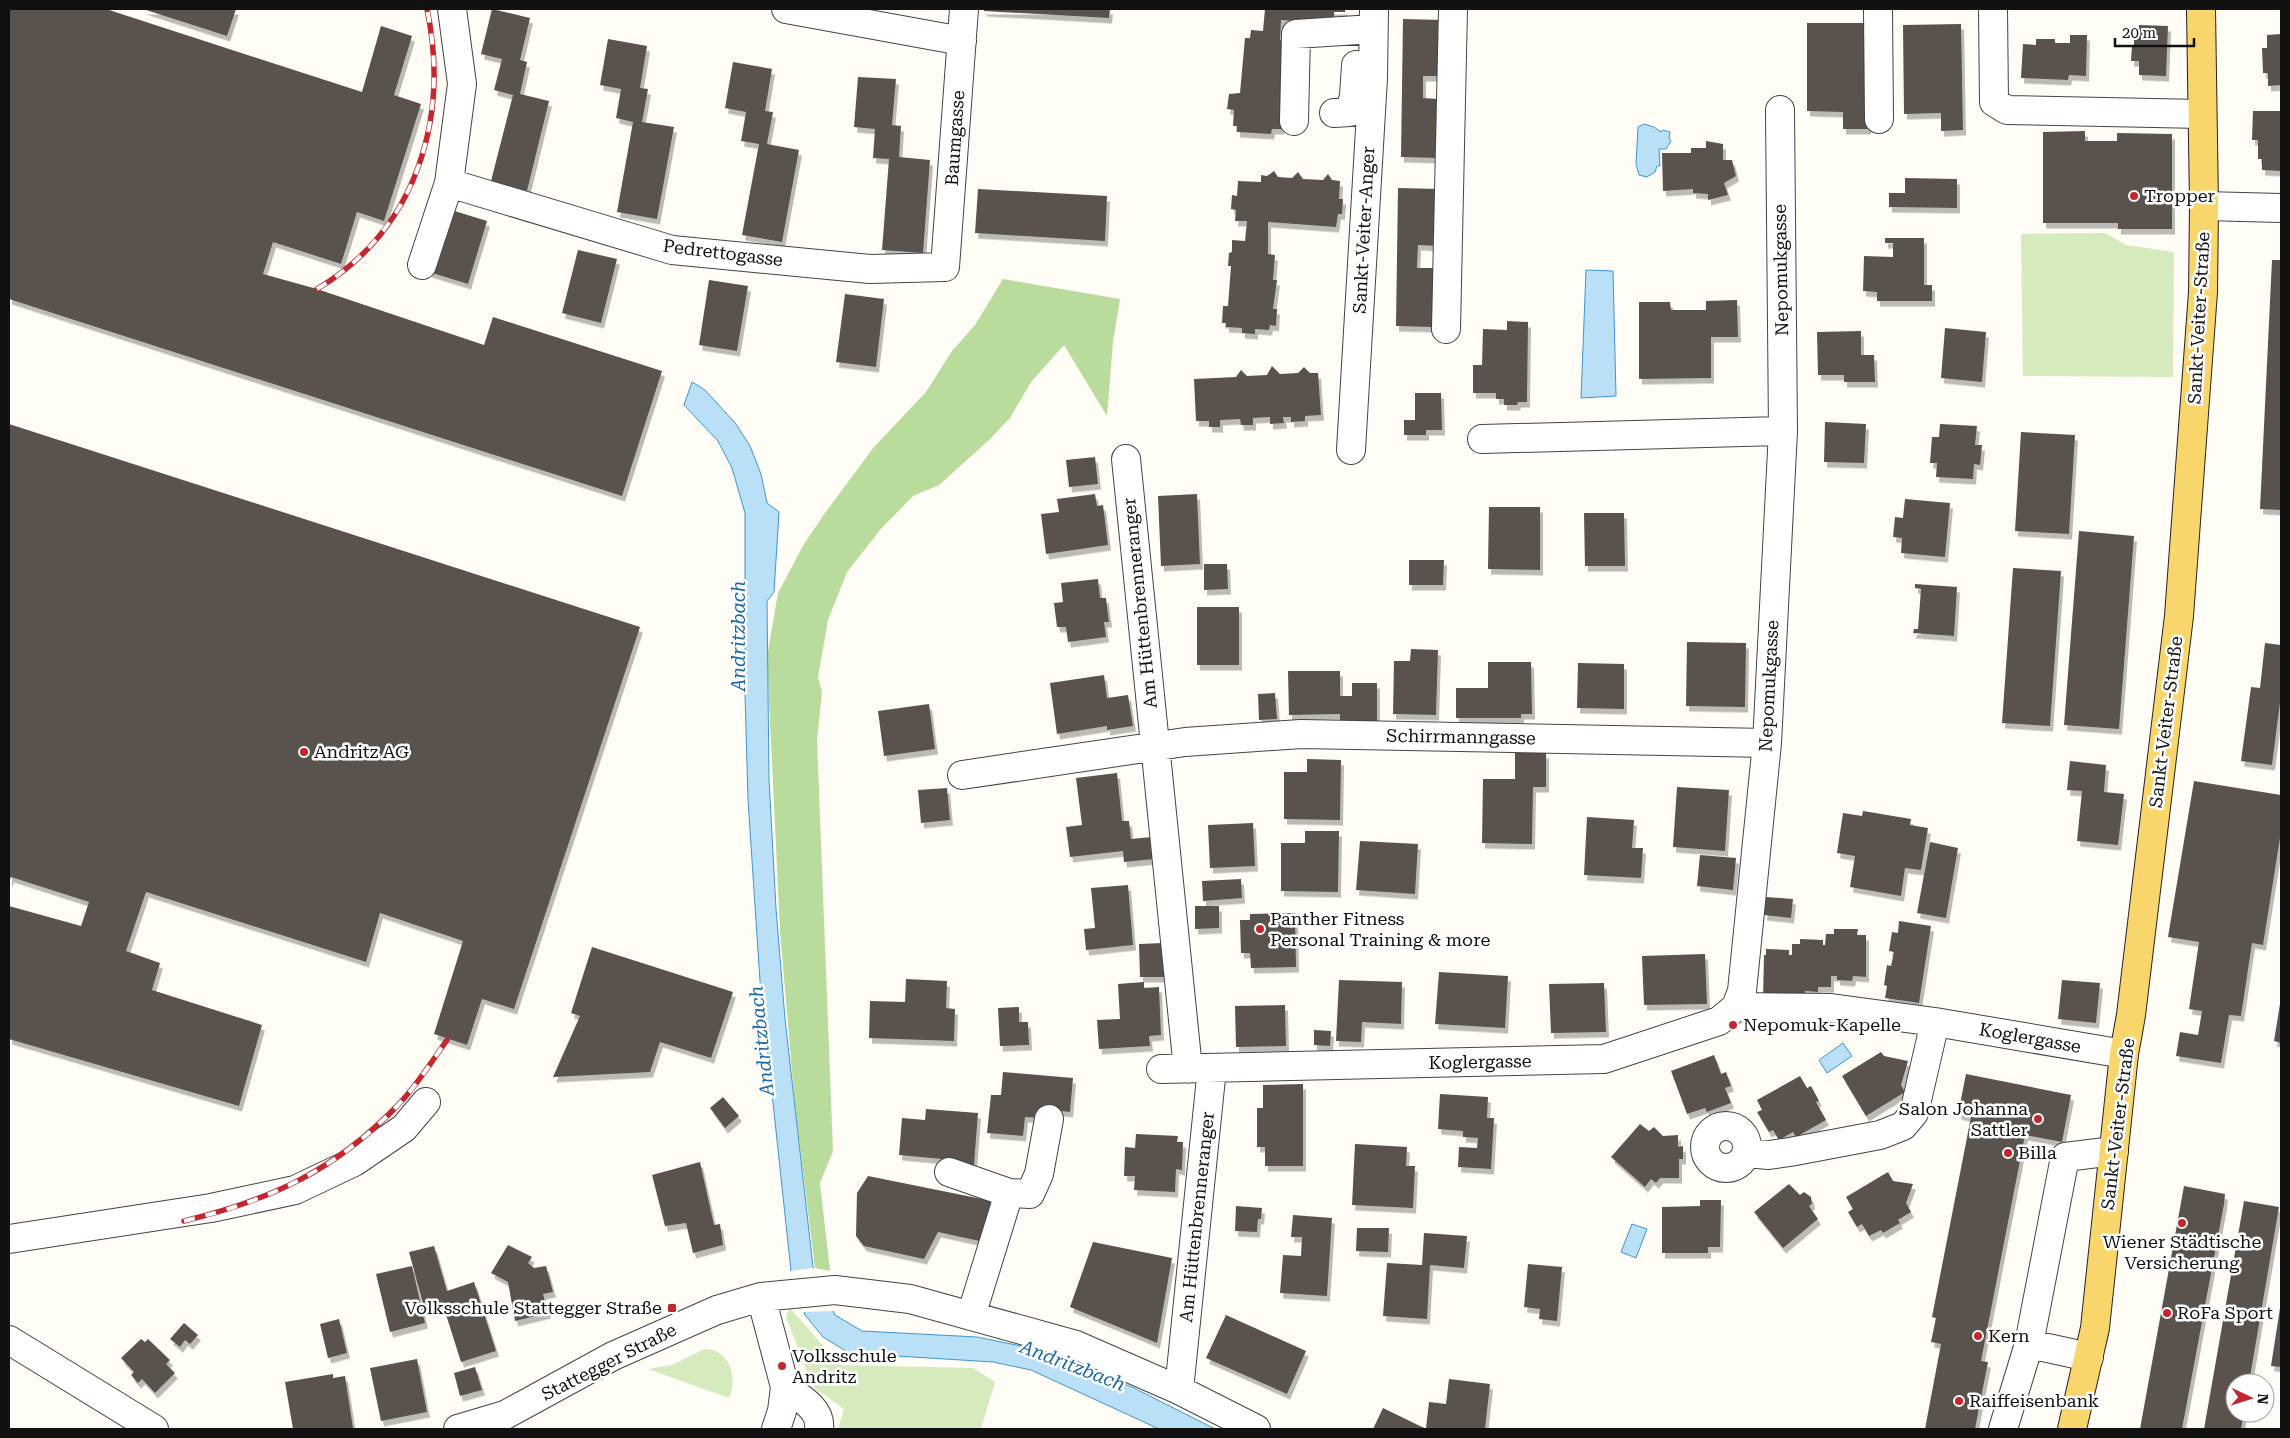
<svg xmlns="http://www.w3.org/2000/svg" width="2290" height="1438" font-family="'Roboto Serif',serif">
	<defs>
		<filter id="shadow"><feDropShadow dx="3" dy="5.5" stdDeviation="0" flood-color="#0004"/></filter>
	</defs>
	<rect width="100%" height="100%" fill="#fffdf5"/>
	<!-- green -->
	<path fill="#d5ebbd" d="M2105,233L2126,245L2174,252L2173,377L2023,376L2021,234Z
		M790,1308L840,1365L973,1368L995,1382L981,1429H838L844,1409L813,1387L786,1317Z
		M704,1349C729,1348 739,1378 729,1398L648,1369L672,1365Z"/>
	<!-- forest -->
	<path fill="#b9dc9c" d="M1003,279L1120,299L1113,341L1107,416L1064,345L1031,382L1010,418L989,440L939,485L913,496L880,530L847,572L828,620L818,677L822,692L817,740L833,1151L820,1183L830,1271L815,1268L795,1106L780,931L767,657L778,593L804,544L825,513L874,447L926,392L952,351L975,325Z"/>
	<!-- water -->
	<path fill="#b9e0f7" stroke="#3f96cf" d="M1644,124L1654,127L1661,132L1663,130L1670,132L1669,138L1671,141L1666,149H1659L1660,166H1657L1655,172L1647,177L1639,175L1636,164L1638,127Z
		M1586,270L1613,271L1616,396L1581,398Z
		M692,382L705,390L736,424L750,446L761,474L767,503L779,512L774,592L767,601L769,779L776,909L785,1019L813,1267L835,1315L862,1331L977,1337L1041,1350L1134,1388L1215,1429H1159L1031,1370L993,1362L849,1353L823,1337L805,1315L791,1271L760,981L748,800L745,694V513L732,468L718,441L684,405Z
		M1843,1043L1852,1056L1827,1073L1819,1060Z
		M1632,1224L1647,1229L1636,1258L1621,1252Z"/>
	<!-- pier -->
	<path fill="#fffdf5" d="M813,1268H816L836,1311L802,1312L789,1274L791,1271Z"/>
	<!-- building -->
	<path fill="#5a524d" filter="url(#shadow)" d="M9,9H106L362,92L381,26L412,36L394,95L421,104L384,221L357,212L341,264L273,242L263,274L317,289L484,345L493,317L662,371L622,496L9,299Z
		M143,9H236L227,36Z
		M492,9L530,18L520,60L527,62L520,94L549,101L527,191L491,181L513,95L494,90L502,59L481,54Z
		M984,9H1110L1109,18L984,11Z
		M1265,9H1345V12H1334V20L1320,22L1281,20L1280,40L1291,41L1281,129H1272L1271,134L1237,132V126H1233L1234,110L1227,109L1229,94L1240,93L1245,38H1250L1251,30L1263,31Z
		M1403,19L1444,20L1443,76H1423V98L1438,99V158L1401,157Z
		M1807,23H1868V129H1843V112L1807,111Z
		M1961,24L1963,130L1941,131V113L1904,114L1903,25Z
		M2139,25L2168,26L2166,76L2139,75V61H2131L2132,46H2134V38H2138Z
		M2281,34V85L2268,86V73H2263L2262,48H2267V35Z
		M2070,35H2087L2086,76L2069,75L2068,80L2021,78L2023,44L2036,45V39H2055V43H2070Z
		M608,39L647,46L640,88L648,89L642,122L674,127L657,219L617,212L633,122L616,118L621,89L600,85Z
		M733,62L772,69L765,111L773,112L767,144L799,150L782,242L742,235L759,144L741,141L746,112L725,108Z
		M858,77L896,79L892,125L901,126L899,157L930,160L923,253L882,250L889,159L873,158L875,129L854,127Z
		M2253,111H2281V171L2262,170V159H2258V140H2252Z
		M2085,131V141H2117V133L2172,134V229H2118V223H2043V132Z
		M1706,141L1723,144V160H1732L1736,176L1724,183L1728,195L1708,200V194L1693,193V189L1663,191L1662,153H1691V148H1706Z
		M1274,171L1278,177L1292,178L1298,172L1303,179L1323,180L1328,174L1332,180L1340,181L1339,199H1343L1342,214H1338L1336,227L1268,222V254L1275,255L1273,280H1277L1273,309H1277L1276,326L1270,325L1269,330L1255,329V334L1242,333V328L1226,327V323H1222L1223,306H1228L1231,266H1228L1229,253L1232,252V240L1245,241L1247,221H1235L1236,210L1231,209L1232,195L1237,196L1238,181L1261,182V175L1267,176Z
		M1905,178L1957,179V208L1889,207V193H1905Z
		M1398,188L1439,189L1438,246L1418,245L1417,268H1433L1432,327L1396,326Z
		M978,189L1107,196L1105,241L975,233Z
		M448,209L487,221L468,284L429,272Z
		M1885,238H1924V285H1932V301H1877V292L1863,291L1864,256L1893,257V243H1885Z
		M578,250L617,259L601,323L562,313Z
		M2272,260H2281V510L2260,509Z
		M709,280L748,286L737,351L699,345Z
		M845,294L884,299L876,367L836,362Z
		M1737,300L1738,337H1711V378L1639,379V302H1670L1671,310H1706V301Z
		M1507,321L1528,322L1527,402H1518L1517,405H1504V399H1496V393H1473V365H1482L1483,329L1507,330Z
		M1945,328L1986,332L1982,382L1941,378Z
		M1861,331V355H1874L1875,382H1844V375H1818L1817,332Z
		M1272,366L1280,374L1298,373L1304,367L1310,373H1318L1321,415L1305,416V421L1291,422V417H1283L1284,423L1270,424V417L1253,418V425H1241L1240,419L1220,420V427H1209V421H1196L1194,379L1236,377L1241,370L1247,376L1267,375Z
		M1415,393H1441L1442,430H1426V435H1404V420H1415Z
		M1825,422L1866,424L1864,463L1824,462Z
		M9,424L640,627L514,1009L482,999L467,1045L434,1034L463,941L380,913L366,962L146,892L126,951L160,963L152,990L262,1025L239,1106L9,1039V906L81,926L89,902L11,877L9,882Z
		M1940,424L1977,426L1975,445H1982L1980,465L1974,464L1973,479L1936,477L1937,463H1930L1932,437H1939Z
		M2021,432L2075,435L2069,534L2015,531Z
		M1095,457L1098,484L1069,487L1066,460Z
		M1095,494L1097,506L1103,505L1108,545L1046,554L1041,514L1059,512L1057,499Z
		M1197,494L1200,564L1161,566L1158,496Z
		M1905,499L1950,503L1945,557L1901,553L1902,538L1893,537L1895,517L1903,518Z
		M1489,507H1540V570L1488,569Z
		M1584,513H1624L1625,566H1585Z
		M2079,531L2134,536L2119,729L2064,725Z
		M1409,560H1444L1443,585H1409Z
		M1204,564H1227L1228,589L1204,590Z
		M2013,568L2061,571L2050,726L2002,723Z
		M1098,579L1100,598H1106L1109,622H1104L1106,637L1068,642L1066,627H1057L1054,603L1063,602L1061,583Z
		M1915,584L1957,587L1954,636L1913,633L1914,629H1918L1921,589L1915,588Z
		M1197,607H1239V665H1197Z
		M1687,642L1746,643L1745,707L1686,706Z
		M2265,643L2281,645V695L2272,765L2241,761L2251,687L2260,688Z
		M1411,649L1438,650L1436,715L1393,714L1394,661H1410Z
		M1488,662H1531L1532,714H1521V718H1456V688H1488Z
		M1578,663L1624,664V709L1577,708Z
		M1288,671H1340V696H1352V683H1377V723L1340,722V714L1289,715Z
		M1104,675L1107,698L1128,695L1133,726L1107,730V726L1057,734L1050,683Z
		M1275,693L1277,719L1259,720L1258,694Z
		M929,704L935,749L884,756L878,711Z
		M1515,752L1546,753V787H1533L1532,844L1482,843L1483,779H1515Z
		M1307,759L1341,760L1340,820L1284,819V772H1307Z
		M2070,761L2106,765L2104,792L2124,794L2118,845L2077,841L2082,791L2067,790Z
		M1117,773L1122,821H1129L1131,839L1152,837L1154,859L1124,862L1123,851L1070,857L1066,827L1082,825L1076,778Z
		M2194,781L2281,795V832L2263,945L2252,943L2241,1016L2229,1015L2221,1063L2176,1056L2180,1032L2198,1035L2202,1011L2189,1009L2199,942L2168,937Z
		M1677,787L1729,790L1725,851L1673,847Z
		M947,788L950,820L921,823L918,790Z
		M1863,811L1911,819L1910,825L1928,828L1921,870L1905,868L1901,896L1850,887L1855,856L1837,853L1843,813L1862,816Z
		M1587,817L1634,820L1632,848H1643L1641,878L1584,875Z
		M1253,823L1255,866L1210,868L1208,825Z
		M1305,831H1339L1338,892L1281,891V843H1305Z
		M1360,841L1418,844L1415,894L1356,890Z
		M1930,842L1958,848L1946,918L1917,913Z
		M1700,855L1736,858L1733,890L1697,886Z
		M1241,879L1242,898L1203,901L1202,881Z
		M1128,885L1133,945L1086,950L1084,929L1095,928L1091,888Z
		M1766,897L1793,899L1791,918L1764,915Z
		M1195,906H1219V928L1195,929Z
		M1295,913L1296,967L1251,968L1250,953H1241L1240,920H1250V914Z
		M1899,921L1931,926L1919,1003L1885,998L1887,986L1884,985L1887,965L1891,966L1894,952L1889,951L1892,932L1898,933Z
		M1834,929H1858L1857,935H1866V977L1853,976L1852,981L1837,980V976H1831V987H1818V992L1805,991V996L1763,1000L1764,955H1766V949L1789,950V955H1792V944H1800V939L1823,940V945H1825L1826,934H1834Z
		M1163,943L1164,977H1140L1139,944Z
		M592,947L733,992L711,1058L660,1042L650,1072L553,1077L580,1016L571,1013Z
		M1705,954L1707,1004L1644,1005L1642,956Z
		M1439,972L1508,976L1505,1028L1435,1024Z
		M906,979L947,981L946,1008L955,1009L954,1041L869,1038L870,1001L905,1002Z
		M1339,980L1402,982L1401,1024L1362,1022L1361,1042L1336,1041Z
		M2062,980L2100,983L2096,1023L2058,1019Z
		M1144,982V988L1159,987L1161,1035L1149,1036L1150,1046L1099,1049L1097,1020L1120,1019L1118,984Z
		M1604,983L1606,1032L1551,1033L1549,984Z
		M2280,1004H2281V1043L2274,1041Z
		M1285,1005L1286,1046L1236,1047L1235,1006Z
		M1019,1007V1022H1028L1029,1045L1000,1046L998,1008Z
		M1314,1030L1331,1031L1330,1046L1314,1045Z
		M1881,1052L1884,1056L1908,1061L1901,1085L1905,1092L1866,1116L1842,1076Z
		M1714,1055L1721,1074L1726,1072L1731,1086L1725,1088L1731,1103L1707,1112L1705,1108L1687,1114L1671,1071Z
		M1003,1072L1073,1078L1070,1112L1043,1109L1042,1118L1025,1117L1023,1136L987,1133L991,1095H1001Z
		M1966,1074L2071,1095L2062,1142L2025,1135L1981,1361L1988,1362L1975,1429H1925L1941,1344L1931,1342L1936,1318L1932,1317L1971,1117L1958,1114Z
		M1800,1076L1807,1088L1811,1086L1819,1101L1816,1102L1826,1120L1796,1137L1793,1132L1779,1140L1773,1130L1769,1132L1757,1112L1762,1110L1757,1100Z
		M1303,1084V1166H1265V1147H1257V1108H1263V1085Z
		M1440,1094L1488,1097L1487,1118H1494L1491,1169L1458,1167L1459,1147L1477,1148L1478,1138L1463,1137V1131L1438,1129Z
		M723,1097L739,1116L725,1128L710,1108Z
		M926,1109L978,1113L974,1165L942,1162V1159L899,1155L902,1118L925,1120Z
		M1640,1124L1649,1131L1654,1127L1663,1136L1678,1135V1147L1683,1146V1159H1679V1178H1660L1656,1183L1651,1179L1645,1187L1611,1157Z
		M1136,1134L1178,1136L1177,1142H1183L1182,1170L1176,1169L1175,1192L1134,1190L1135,1176H1124L1125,1147L1135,1148Z
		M1355,1144L1407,1147L1406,1166H1415L1413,1208L1352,1205Z
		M700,1162L714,1225L720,1224L723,1245L693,1253L686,1223L665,1226L652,1175Z
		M1888,1172L1893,1181L1913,1184L1906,1203L1911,1212L1898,1220L1900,1223L1883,1233L1881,1230L1869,1236L1862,1224L1857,1227L1848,1212L1853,1209L1846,1197Z
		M868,1176L992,1201L984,1242L938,1232L924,1259L864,1246L856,1236L857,1193Z
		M1789,1184L1800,1195L1804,1192L1811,1197L1812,1204L1809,1206L1818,1219L1783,1248L1754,1212Z
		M2184,1186L2225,1194L2224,1204L2182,1429H2140Z
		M1700,1200H1721L1720,1247H1708V1253H1662V1207L1700,1206Z
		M2244,1201L2279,1207L2249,1383H2235V1413H2244L2241,1429H2204Z
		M1236,1206L1262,1208L1261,1219H1258L1257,1232L1235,1231Z
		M1293,1215L1332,1218L1327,1296L1280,1293L1283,1255L1301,1256L1302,1237H1291Z
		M1357,1228H1389L1388,1252L1356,1251Z
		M1424,1233L1467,1236L1464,1268L1430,1265L1427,1319L1383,1316L1387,1263L1422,1265Z
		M1093,1242L1172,1258L1157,1343L1070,1307Z
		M508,1245L532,1257L528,1263L534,1268L546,1266L553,1292L543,1294L548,1313L515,1321L508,1282L491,1273Z
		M434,1246L447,1291L474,1282L496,1351L461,1362L443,1305L425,1311L409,1252Z
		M1528,1264L1562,1267L1557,1321L1539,1319L1540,1309L1524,1307Z
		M412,1266L425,1323L390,1332L376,1274Z
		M2280,1308L2281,1309V1367L2271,1366Z
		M1226,1315L1306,1351L1287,1394L1206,1358Z
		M339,1319L347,1353L328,1358L320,1324Z
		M184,1323L198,1335L190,1344L185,1340L180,1347L170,1339Z
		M141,1339L145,1342L148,1339L170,1360L166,1364L175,1373L155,1393L142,1379L138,1383L131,1375L134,1372L121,1358Z
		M417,1359L427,1412L381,1421L370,1368Z
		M475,1367L482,1390L460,1396L454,1373Z
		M333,1374V1378L345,1376L353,1428L293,1429L285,1382Z
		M1449,1379L1490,1384L1485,1429L1426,1428L1429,1402L1446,1404Z
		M1383,1408L1420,1426L1427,1429H1373Z"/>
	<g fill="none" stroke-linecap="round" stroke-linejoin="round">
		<defs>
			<path id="minor" d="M786,9L962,41
				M1878,9L1879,119
				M1993,9L1994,102L2007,110L2202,114
				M1334,113L1350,112L1354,96L1356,65
				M1294,121L1296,34L1373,29
				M449,183L672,250L870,269L945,267L964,9
				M2204,206L2281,208
				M422,265L449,183L462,84L452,9
				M1446,329L1453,9
				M1482,439L1783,431
				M1351,450L1373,78L1374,9
				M1126,459L1188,1069
				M962,775L1185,742L1301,734L1767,743
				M1736,1007L1831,1008L1935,1022L2124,1054
				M1161,1069L1604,1059L1719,1021L1736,1007L1742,991L1767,743L1783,431L1780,110
				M1705 1147a21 21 0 1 1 42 0a21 21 0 1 1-42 0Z
				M1746,1153L1769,1155L1790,1152L1880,1135L1903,1126L1914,1113L1935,1022
				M949,1172L1009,1193
				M9,1239L211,1208L295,1190L354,1162L404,1128L426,1102
				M761,1297L785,1387
				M971,1316L1009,1193L1030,1194L1039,1174L1049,1119
				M9,1340L154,1429
				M2029,1344L2089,1357
				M1179,1390L1212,1068
				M458,1429L505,1415L613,1356L717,1310L761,1297L835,1290L910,1299L1076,1345L1179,1390L1256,1429
				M776,1429L782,1411L785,1387C799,1397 822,1409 819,1429
				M2003,1429L2029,1344L2065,1157L2114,1151"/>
			<path id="major" d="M2072,1429L2095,1328L2124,1054L2131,1015L2179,616L2203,292L2204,206L2201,9"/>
		</defs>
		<!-- minor casing -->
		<use href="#minor" stroke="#444" stroke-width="30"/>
		<!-- major casing -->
		<use href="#major" stroke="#222" stroke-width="30"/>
		<!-- minor -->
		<use href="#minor" stroke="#fff" stroke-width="28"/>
		<!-- major -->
		<use href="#major" stroke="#f9d66b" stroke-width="28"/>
		<defs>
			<path id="rail" d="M317,289C416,230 450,119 427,9
				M184,1221C271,1200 336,1170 399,1104C417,1085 432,1061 447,1040"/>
		</defs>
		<!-- rail casing -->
		<use href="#rail" stroke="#c4262e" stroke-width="5.5"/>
		<!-- rail -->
		<use href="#rail" stroke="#fff" stroke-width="4" stroke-dasharray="11" stroke-linecap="butt"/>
	</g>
	<!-- markers -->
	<g fill="#c4262e" stroke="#fff" stroke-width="2">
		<circle cx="2134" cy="196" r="5"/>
		<circle cx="304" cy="752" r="5"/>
		<circle cx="1260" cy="929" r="5"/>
		<circle cx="1733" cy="1025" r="5"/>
		<circle cx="2038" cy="1119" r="5"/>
		<circle cx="2008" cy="1153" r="5"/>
		<circle cx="2182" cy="1223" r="5"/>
		<rect x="667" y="1303" width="10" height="10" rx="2.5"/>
		<circle cx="2167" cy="1313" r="5"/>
		<circle cx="1978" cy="1336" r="5"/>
		<circle cx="782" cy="1366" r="5"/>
		<circle cx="1959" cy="1401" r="5"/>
	</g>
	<g text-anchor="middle" stroke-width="5" stroke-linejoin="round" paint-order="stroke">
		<!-- street labels -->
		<g font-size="18" fill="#111" stroke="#fff">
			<text transform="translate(955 138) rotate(-86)" y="6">Baumgasse</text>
			<text transform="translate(1364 230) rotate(-87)" y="6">Sankt-Veiter-Anger</text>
			<text transform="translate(723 253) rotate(7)" y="6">Pedrettogasse</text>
			<text transform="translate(1781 270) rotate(-91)" y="6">Nepomukgasse</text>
			<text transform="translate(2199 318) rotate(-87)" y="6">Sankt-Veiter-Straße</text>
			<text transform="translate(1140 603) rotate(-96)" y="6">Am Hüttenbrenneranger</text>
			<text transform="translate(1769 686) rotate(-87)" y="6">Nepomukgasse</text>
			<text transform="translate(2166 722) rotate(-83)" y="6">Sankt-Veiter-Straße</text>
			<text transform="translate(1461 737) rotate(1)" y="6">Schirrmanngasse</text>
			<text transform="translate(2030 1038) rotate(10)" y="6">Koglergasse</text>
			<text transform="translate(1480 1062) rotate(-1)" y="6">Koglergasse</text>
			<text transform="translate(2118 1124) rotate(-83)" y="6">Sankt-Veiter-Straße</text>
			<text transform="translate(1197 1217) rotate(-84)" y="6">Am Hüttenbrenneranger</text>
			<text transform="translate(609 1362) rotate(-27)" y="6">Stattegger Straße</text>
		</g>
		<!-- poi labels -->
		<g font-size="18" fill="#111" stroke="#fff" text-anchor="start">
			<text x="2144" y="202">Tropper</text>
			<text x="314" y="758">Andritz AG</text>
			<text x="1270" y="925">Panther Fitness<tspan x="1270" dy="21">Personal Training &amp; more</tspan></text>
			<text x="1743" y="1031">Nepomuk-Kapelle</text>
			<text x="2028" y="1115" text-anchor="end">Salon Johanna<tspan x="2028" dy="21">Sattler</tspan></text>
			<text x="2018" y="1159">Billa</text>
			<text x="2182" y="1248" text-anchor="middle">Wiener Städtische<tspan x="2182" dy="21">Versicherung</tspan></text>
			<text x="662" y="1314" text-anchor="end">Volksschule Stattegger Straße</text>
			<text x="2177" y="1319">RoFa Sport</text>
			<text x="1988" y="1342">Kern</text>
			<text x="792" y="1362">Volksschule<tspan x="792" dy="21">Andritz</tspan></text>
			<text x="1969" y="1407">Raiffeisenbank</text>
		</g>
		<!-- water labels -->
		<g font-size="19" font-style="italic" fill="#1768a6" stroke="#fff">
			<text transform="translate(738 636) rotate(-90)" y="7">Andritzbach</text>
			<text transform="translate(761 1041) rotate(-96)" y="7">Andritzbach</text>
			<text transform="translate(1073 1365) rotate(21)" y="7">Andritzbach</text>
		</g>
	</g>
	<!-- border -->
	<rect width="2290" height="1438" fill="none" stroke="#111111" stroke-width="20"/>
	<!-- north arrow -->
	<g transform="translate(2250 1398) rotate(94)"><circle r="24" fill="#ffffff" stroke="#a0a0a0"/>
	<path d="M0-4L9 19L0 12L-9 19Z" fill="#c4262e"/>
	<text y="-8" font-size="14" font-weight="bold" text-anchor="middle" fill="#111111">N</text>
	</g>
	<!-- scale -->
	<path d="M2115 38v8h79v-8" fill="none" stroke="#111111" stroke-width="2.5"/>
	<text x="2122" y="38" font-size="15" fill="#111111" stroke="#ffffff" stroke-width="4" paint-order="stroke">20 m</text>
</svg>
